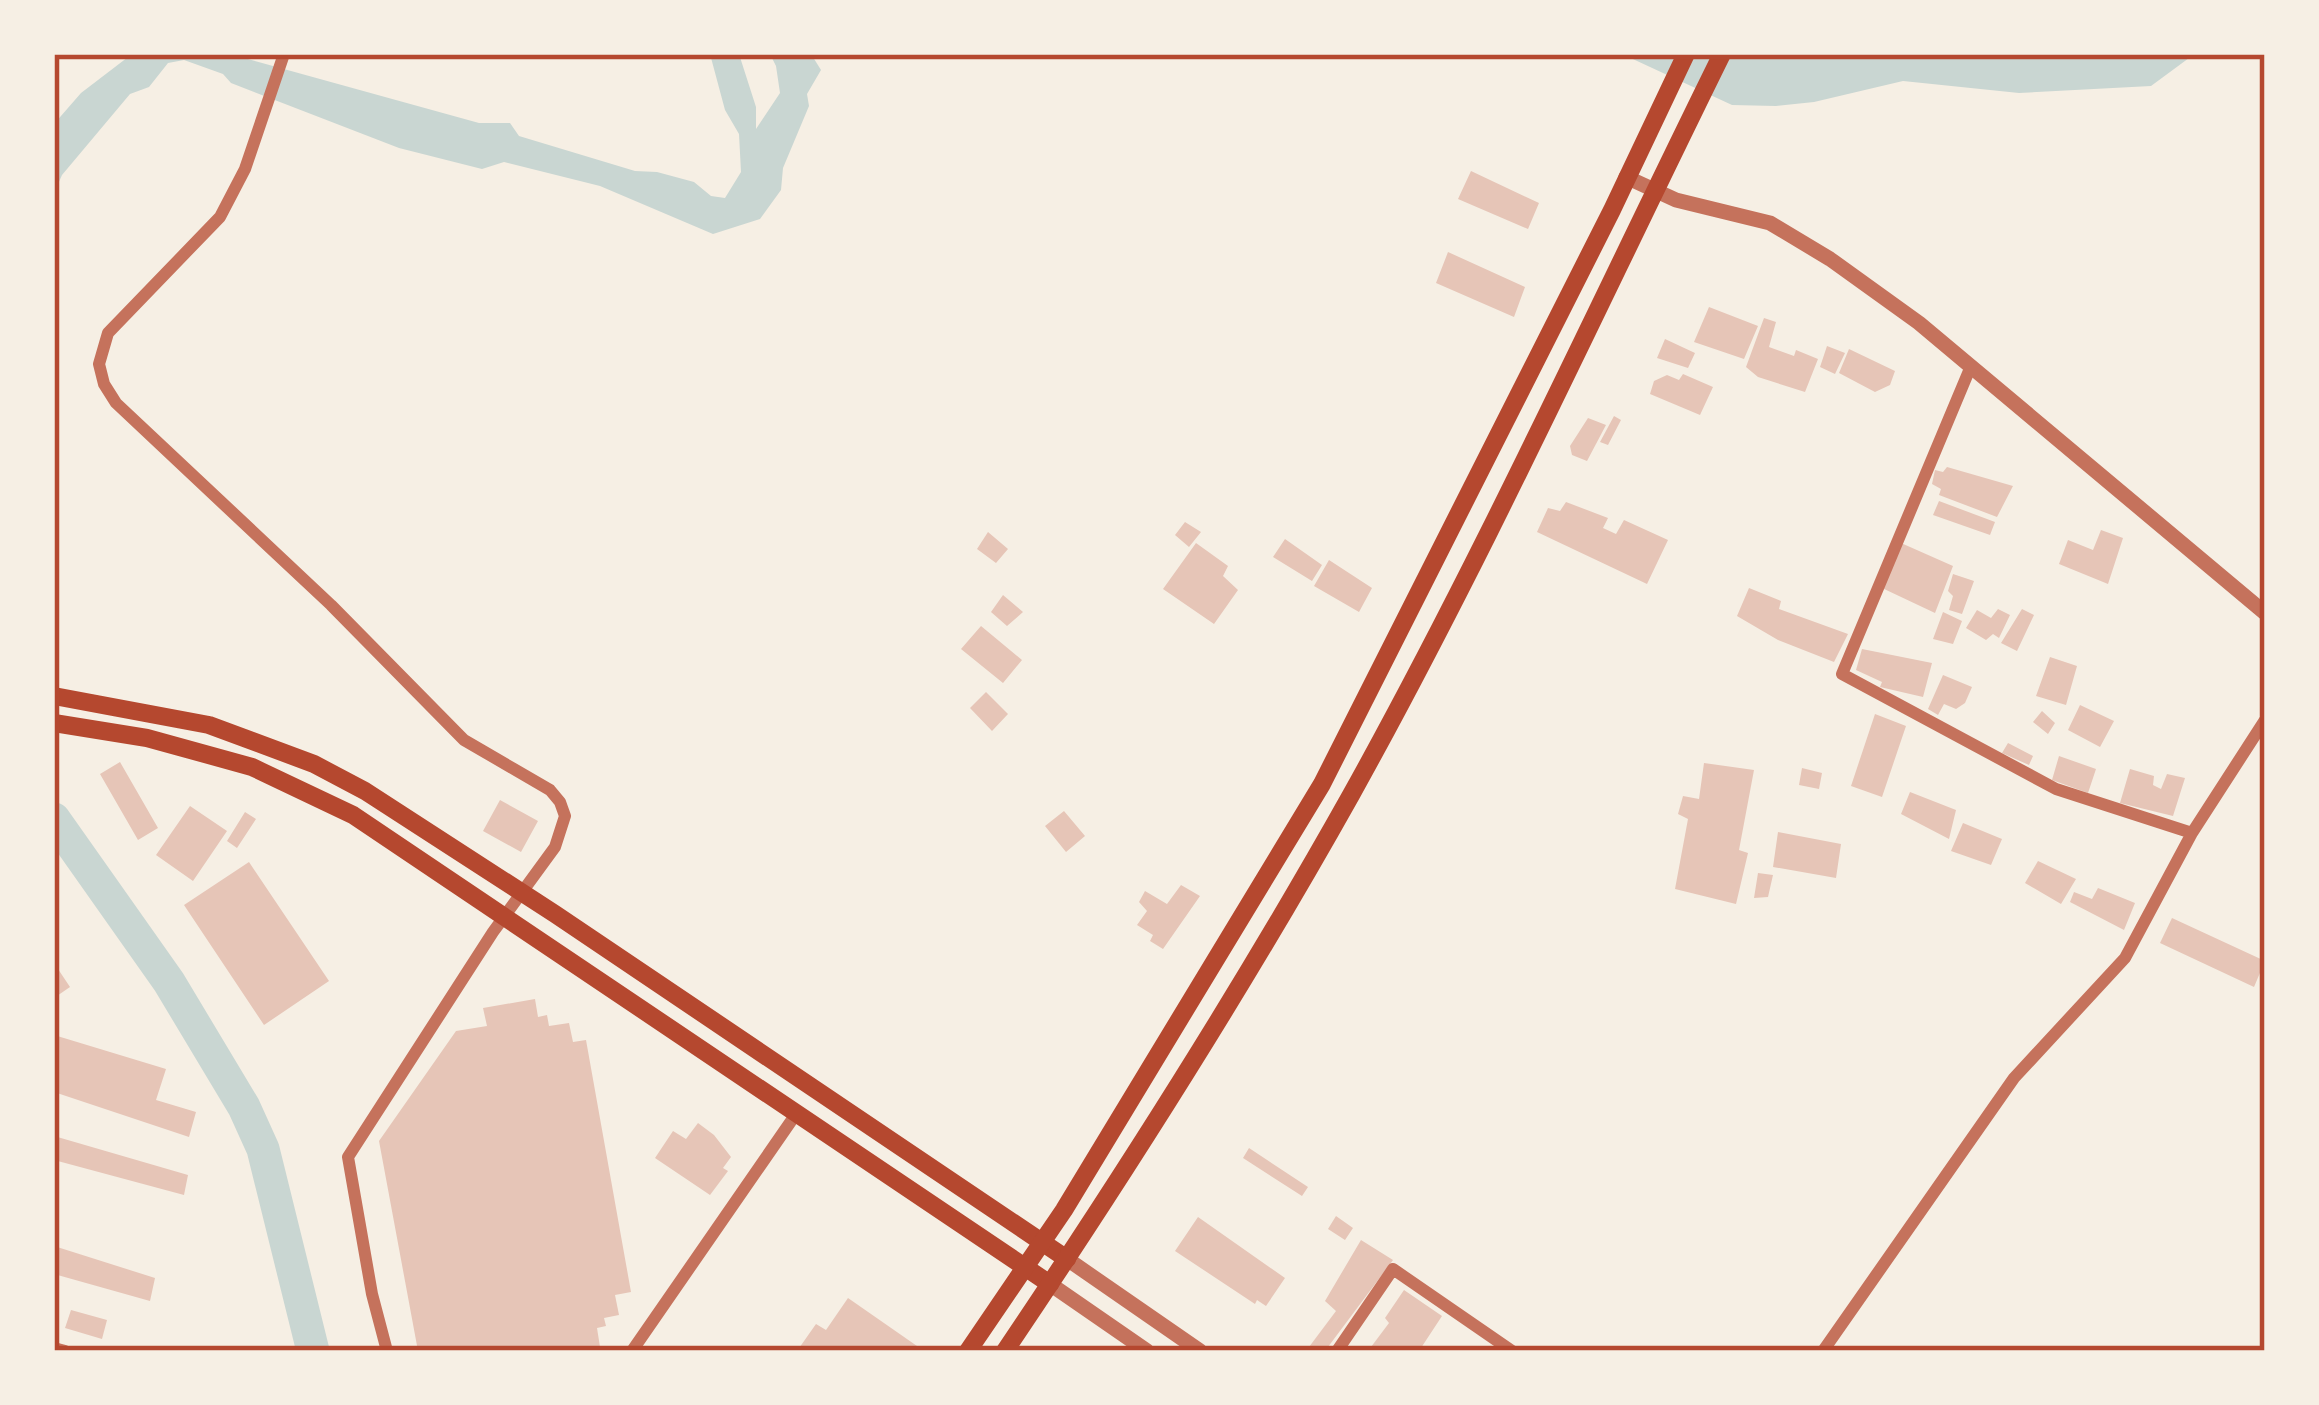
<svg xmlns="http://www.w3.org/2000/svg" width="2319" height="1405" font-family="'DejaVu Sans',sans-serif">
	<rect width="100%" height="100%" fill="#f6efe4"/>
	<!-- water -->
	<path fill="#c9d6d2" d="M132,54H230L479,123H510L519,136L635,171L657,172L694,182L711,196L725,198L741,172L739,134L725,110L710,54H739L756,107V129L780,93L776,66L770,54H811L821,70L807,94L809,106L783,168L781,190L760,219L713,234L600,186L504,162L482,169L399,148L231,83L223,74L184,60L168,63L149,87L130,94L62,175L54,193V124L81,93Z
		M1622,54H2209L2189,58L2151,86L2019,93L1903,81L1814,102L1776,106L1732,105Z"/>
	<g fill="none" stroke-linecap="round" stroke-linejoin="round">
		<!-- river -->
		<path stroke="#c9d6d2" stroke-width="33" d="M54,819L169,982L244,1107L263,1149L313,1351"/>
	</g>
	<!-- building -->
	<path fill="#e6c5b7" d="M1471,171L1539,203L1528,229L1458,199Z
		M1448,252L1525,287L1514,317L1436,283Z
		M1709,307L1758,326L1744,359L1694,342Z
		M1764,318L1776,322L1769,347L1794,356L1796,350L1818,359L1805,392L1758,377L1746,367Z
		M1665,339L1695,353L1688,368L1657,358Z
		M1827,346L1845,353L1835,374L1820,367Z
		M1849,349L1895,371L1890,385L1875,392L1839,373Z
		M1683,374L1713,387L1700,415L1650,394L1654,381L1667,375L1679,380Z
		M1614,416L1621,420L1608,445L1600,442Z
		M1588,418L1606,425L1587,461L1572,455L1570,446Z
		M1947,467L2013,486L1997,517L1939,495L1941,489L1932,484L1935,470L1943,472Z
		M1939,501L1995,522L1990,535L1933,515Z
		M1566,502L1608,518L1603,528L1616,534L1624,520L1668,540L1647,584L1537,532L1548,508L1560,511Z
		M1185,522L1201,532L1189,547L1175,535Z
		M2101,530L2123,538L2108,584L2059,564L2068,540L2093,550Z
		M988,532L1008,549L996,563L977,549Z
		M1285,539L1322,565L1312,581L1273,557Z
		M1196,543L1228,566L1223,576L1238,590L1214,624L1163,589Z
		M1901,543L1953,566L1935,613L1882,588Z
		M1329,560L1372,588L1359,612L1314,586Z
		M1953,574L1974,581L1962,614L1949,610L1953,596L1948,591Z
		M1749,588L1781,601L1779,609L1848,634L1834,662L1778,640L1737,616Z
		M1003,595L1023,612L1007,626L991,612Z
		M1998,609L2010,615L1999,638L1993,634L1986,640L1966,628L1977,610L1991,618Z
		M2022,609L2034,615L2017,651L2001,643Z
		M1943,612L1962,621L1953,644L1933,639Z
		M981,626L1022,660L1003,683L961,649Z
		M1862,649L1932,663L1923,697L1880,687L1882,682L1856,670Z
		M2050,657L2077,666L2066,705L2036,696Z
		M1943,675L1972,687L1965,703L1956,709L1944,704L1938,715L1928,709Z
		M986,692L1008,714L992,731L970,708Z
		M2080,705L2114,721L2100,747L2068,730Z
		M2042,711L2055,723L2048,734L2033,722Z
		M1875,714L1906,726L1882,797L1851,786Z
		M2008,743L2033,756L2029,765L2002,753Z
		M2059,756L2096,769L2088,793L2052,780Z
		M120,762L158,828L138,840L100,774Z
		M1704,763L1754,770L1739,850L1748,853L1736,904L1675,889L1688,819L1678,814L1683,796L1699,799Z
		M1802,768L1822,773L1819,789L1799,785Z
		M2130,769L2154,776L2153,785L2161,789L2167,774L2185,778L2173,816L2120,803Z
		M1910,792L1956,810L1949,839L1901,814Z
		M500,800L538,821L521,852L483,831Z
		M190,806L227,831L193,881L156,855Z
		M1064,811L1085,836L1066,852L1045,826Z
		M245,812L256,819L237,848L227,841Z
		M1963,823L2002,839L1991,865L1951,851Z
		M1778,832L1841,844L1836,878L1773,867Z
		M2038,861L2076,879L2061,904L2025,883Z
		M249,862L329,981L264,1025L184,905Z
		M1758,873L1773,875L1768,897L1754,898Z
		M1181,885L1200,896L1163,949L1150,941L1153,935L1137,925L1147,911L1139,902L1145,891L1167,904Z
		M2098,888L2135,903L2124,930L2070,902L2074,892L2092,899Z
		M2172,918L2265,961L2254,987L2160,943Z
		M54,963L70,987L54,998Z
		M535,999L538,1017L547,1015L549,1026L569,1023L573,1042L586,1040L631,1292L615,1295L619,1315L604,1318L606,1326L597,1328L600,1347L577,1351H418L379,1141L456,1031L487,1026L483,1008Z
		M54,1035L166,1069L156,1100L196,1112L189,1137L54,1092Z
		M698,1123L714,1135L731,1157L723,1168L728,1171L710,1195L655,1158L673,1131L686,1139Z
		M54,1136L188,1175L184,1195L54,1160Z
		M1249,1148L1308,1187L1302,1196L1243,1158Z
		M1336,1216L1353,1228L1345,1240L1328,1229Z
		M1198,1217L1285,1278L1266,1306L1257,1300L1255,1304L1175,1251Z
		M1361,1240L1393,1260L1325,1351H1306L1336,1311L1325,1301Z
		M54,1246L155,1278L150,1301L54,1274Z
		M1404,1290L1442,1316L1419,1351H1368L1389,1323L1385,1318Z
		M848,1298L917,1346L913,1351H797L816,1324L826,1330Z
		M71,1310L107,1320L102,1339L65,1328Z"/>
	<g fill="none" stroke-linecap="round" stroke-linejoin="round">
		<!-- minor -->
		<path stroke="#c5725c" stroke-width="12" d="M284,54L245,169L220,217L108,333L99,364L104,384L116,403L331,605L464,740L550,790L560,802L565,816L555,847L493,932L348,1157L372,1294L387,1351
			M1971,366L1842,674L2056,789L2192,833
			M54,1348L65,1351
			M632,1351L796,1114
			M1337,1351L1393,1269L1512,1351
			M1823,1351L2014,1078L2125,958L2192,833L2265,720"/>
		<!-- tertiary -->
		<path stroke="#c5725c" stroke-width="15" d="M1626,177L1676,200L1770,223L1830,259L1919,323L2265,613
			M1067,1259L1200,1351
			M1050,1284L1147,1351"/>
		<!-- primary -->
		<path stroke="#b5482f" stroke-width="18" d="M54,696L209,725L314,764L365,791L555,914L1067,1259
			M54,723L147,738L252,767L353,815L1050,1284"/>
		<!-- trunk -->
		<path stroke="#b5482f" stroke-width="18" d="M968,1351L1064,1210L1322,784L1612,210L1686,54
			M1005,1351C1127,1170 1244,986 1351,795C1485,554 1600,301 1722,54"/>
	</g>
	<!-- border -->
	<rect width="2319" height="1405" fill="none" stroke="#f6efe4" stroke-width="114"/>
	<rect x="57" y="57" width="2205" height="1291" fill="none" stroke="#b5482f" stroke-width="4.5"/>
</svg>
